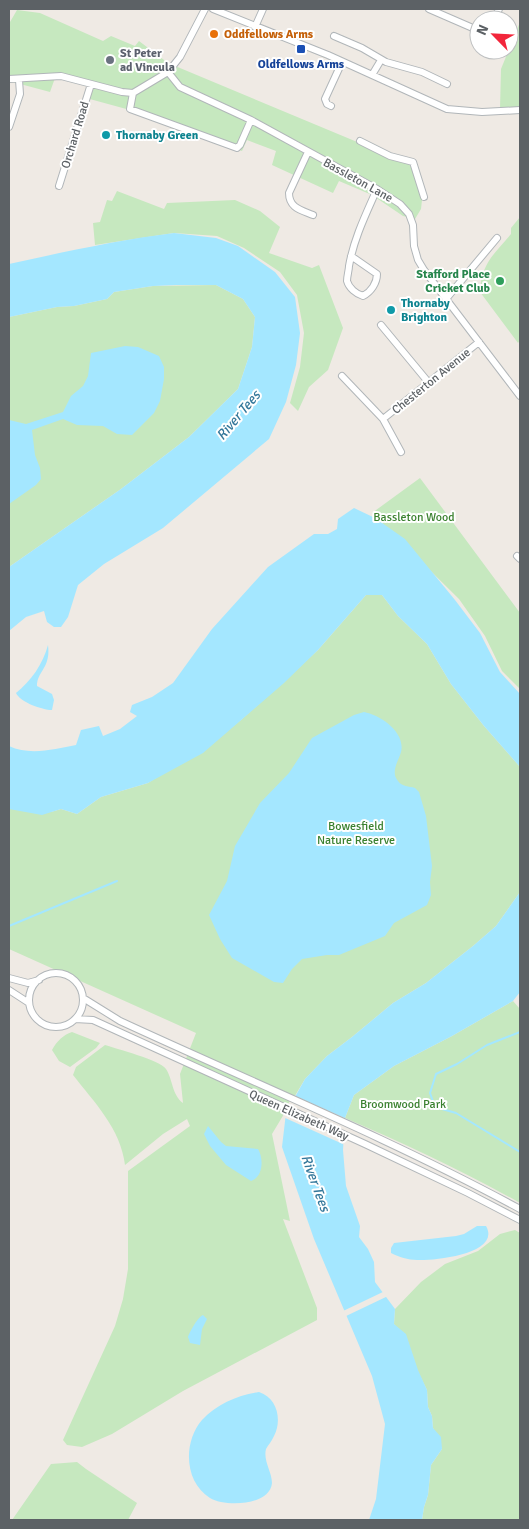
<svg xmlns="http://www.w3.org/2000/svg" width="529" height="1529" font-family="Signika,sans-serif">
	<rect width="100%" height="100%" fill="#efeae4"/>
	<!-- green -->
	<path fill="#c6e8bf" d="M17,10L40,13L103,41L111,36L135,46L139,41L168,63L410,164L422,200L421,209L415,219L403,216L372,195L339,181L333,193L272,165L276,151L247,140L242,151L130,110L86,98L89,86L55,78L50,92L9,81V22H10Z
		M520,22V108L500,109L501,69Z
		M117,191L164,209L167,203L235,200L260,211L280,227L269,253L312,268L319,265L343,328L328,370L309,387L298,411L290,403L300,367L304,333L297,295L280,272L244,248L217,236L174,233L95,245L93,223L100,222L107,200L112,201Z
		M520,217V340L518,343L480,292C481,264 494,254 511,234V228Z
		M216,285L243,299L255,317L252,347L238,389L189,437L121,489L9,567V317L57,307L74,306L107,299L114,292L153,286Z
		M420,478L520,613V689L502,671L485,636L459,599L372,513Z
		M366,595H382L398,616L427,644L451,684L484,726L520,767V892L496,926L473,946L426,983L393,1003L352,1037L327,1056L305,1079L272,1134L290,1221L283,1219L317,1308V1320L183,1391L112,1434L82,1447L67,1445L63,1440L115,1326L123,1299L128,1269V1171L190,1126L187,1119L163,1134L125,1165C121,1129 94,1102 73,1075L76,1067L105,1045C117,1049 160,1060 166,1069C173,1080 172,1095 183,1103L180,1074L196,1033L9,949V805L51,812L61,809L77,814L101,797L148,783L241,720L318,650Z
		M513,1001L520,1009V1203C463,1171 405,1144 345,1118L354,1095L394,1066L452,1036Z
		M72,1032L100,1043L96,1048L70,1067L59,1061L52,1050C57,1041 63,1035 72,1032Z
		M515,1230L520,1233V1520H422L424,1507L428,1495L431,1465L442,1449L433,1428L432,1416L428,1407L427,1390L394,1324L395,1309L421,1282L445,1264L478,1251L500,1234Z
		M77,1462L86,1469L137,1503L128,1520H12L51,1464Z"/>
	<!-- water -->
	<path fill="#a4e7ff" d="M174,233L216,238L238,246L275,272L295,297L300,333L296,365L286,402L269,439L163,528L104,564L78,585L68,617L61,627H54L47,622L44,611L26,617L9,631V567L121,489L189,437L238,389L252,347L255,317L243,299L216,285H176L153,286L114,292L107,299L74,306L57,307L9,317V264C64,252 118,240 174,233Z
		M125,346L138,347L159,356L164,367V379L160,401L154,413L132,435L117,434L103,426L77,425L63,419L32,430L35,455L40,468L41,479L36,485L9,504V420L26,424L63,412L71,396L83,386L88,376L91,353Z
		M354,508L375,518L405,539L455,600L480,633L500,672L520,694V767L484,726L451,684L427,644L398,616L382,595H366L318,650L284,683L203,753L148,783L101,797L77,814L61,809L42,815L9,809V746C30,756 55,749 76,745L81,730L99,726L103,736L120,729L137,716L130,712L132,705L152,697L173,683L212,629L268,567L314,534H328L337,529L338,519Z
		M48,645C51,668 37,671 37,686L52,694L54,700L52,710C42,710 20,702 16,693C31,681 43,664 48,645Z
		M364,712C380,715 406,732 401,752C399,760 390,772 398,781C402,787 409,786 415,788L419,792L426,816L432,866L430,882L431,895L427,905L394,923L385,936L339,955H327L302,959L292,969L283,983L274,982L232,958L220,939L209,915L227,881L235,846L260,803L289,773L312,738L354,715Z
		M520,892V992L513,1001L452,1036L394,1066L354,1095L345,1118L343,1150L346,1186L360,1226L359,1237L368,1249L374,1262L375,1282L395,1309L394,1324L406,1334L418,1370L427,1390L428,1407L432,1416L433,1428L441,1437L442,1449L431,1465L428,1495L424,1507L422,1520H369L376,1499L385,1424L372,1376L314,1239L282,1147L286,1113L305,1079L327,1056L352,1037L393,1003L426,983L473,946L496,926Z
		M208,1126L221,1142L226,1146L258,1149C264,1159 263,1177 251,1181L226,1165L210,1146L204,1134Z
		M477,1226H486C502,1254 433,1261 417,1260C408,1260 399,1257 391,1253V1248L394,1243L456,1236L464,1234Z
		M203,1315L207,1319L202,1329L200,1345L190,1343L188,1337C190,1331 198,1317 203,1315Z
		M259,1392C278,1398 282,1421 274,1436C272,1441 268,1445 266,1449C263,1461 272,1472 272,1483C270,1506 225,1507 210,1498C184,1482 183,1442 202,1420C217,1404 238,1395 259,1392Z"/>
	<!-- pier -->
	<path fill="#efeae4" d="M293,1095L347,1119L345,1145L283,1117L284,1112Z
		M385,1291L388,1296L344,1317L341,1312Z"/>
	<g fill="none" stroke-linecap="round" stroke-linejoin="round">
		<!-- stream -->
		<path stroke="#a4e7ff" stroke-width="2" d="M9,926L117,881
			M520,1032L487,1045L457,1064L436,1074L430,1093L435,1107L456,1113L520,1152"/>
		<defs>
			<path id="minor" d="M213,9L328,55L447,109L482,112L520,110
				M429,9L475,29H479
				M494,20L499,9
				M255,27L263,9
				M334,36L362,48L386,62L422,72L447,84
				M483,52L484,50
				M168,72L180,87L251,120L377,189L400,204L409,214L413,225L414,246L418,260L424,270L520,396
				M372,75L381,60
				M9,79L61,76L122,92L133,93
				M133,93L130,109L237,148L240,145L251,120
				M133,93L168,72L180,57L205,9
				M331,106L327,104L325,99L342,62
				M9,127L20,94L19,80
				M360,141L390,156L413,162L424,197
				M308,152L289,193C289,208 301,210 313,215
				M59,186L91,84
				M351,256L377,274C377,283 371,292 363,296C356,294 349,288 347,281C347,276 349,270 349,266C354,238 366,214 377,189
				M446,299L497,238
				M381,325L429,383
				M342,376L383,419L401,452
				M383,419L479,342
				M517,556L520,559
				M29 1000a27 27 0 1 1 54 0a27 27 0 1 1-54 0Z
				M9,978L28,983L39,980
				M9,990L29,1003
				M83,998L120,1021C254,1083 391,1139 520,1209
				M75,1019L93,1020L365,1144L468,1193L520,1220"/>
		</defs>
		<!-- minor casing -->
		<use href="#minor" stroke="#b1b6b9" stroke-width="8"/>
		<!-- minor -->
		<use href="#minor" stroke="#fff" stroke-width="6"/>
	</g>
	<!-- markers -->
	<circle fill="#e8710a" stroke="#fff" stroke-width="2" cx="214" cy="34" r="5"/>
	<rect fill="#1a4fb4" stroke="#fff" stroke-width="2" x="296" y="44" width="10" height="10" rx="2.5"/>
	<circle fill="#6b7280" stroke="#fff" stroke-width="2" cx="110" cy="60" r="5"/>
	<g fill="#0f9aa8" stroke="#fff" stroke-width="2">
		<circle cx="106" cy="135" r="5"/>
		<circle cx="391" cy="310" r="5"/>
	</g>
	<circle fill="#2e9e5b" stroke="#fff" stroke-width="2" cx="500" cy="281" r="5"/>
	<g text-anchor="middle" stroke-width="4" stroke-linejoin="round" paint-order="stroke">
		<!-- food labels -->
		<g font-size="12" font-weight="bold" fill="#c56008" stroke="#fff" text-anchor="start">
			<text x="224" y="38">Oddfellows Arms</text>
		</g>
		<!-- worship labels -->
		<g font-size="12" font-weight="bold" fill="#5b616d" stroke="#fff" text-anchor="start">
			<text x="120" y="57">St Peter<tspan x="120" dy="14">ad Vincula</tspan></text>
		</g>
		<!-- transit labels -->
		<g font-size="12" font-weight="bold" fill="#164399" stroke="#fff">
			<text x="301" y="68">Oldfellows Arms</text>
		</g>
		<!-- street labels -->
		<g font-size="12" fill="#5c6165" stroke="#fff">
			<text transform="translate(75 135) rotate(-73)" y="4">Orchard Road</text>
			<text transform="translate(358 180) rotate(29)" y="4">Bassleton Lane</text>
			<text transform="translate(431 381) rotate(-39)" y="4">Chesterton Avenue</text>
			<text transform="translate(299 1115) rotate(24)" y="4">Queen Elizabeth Way</text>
		</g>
		<!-- culture labels -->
		<g font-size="12" font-weight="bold" fill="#0d838f" stroke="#fff" text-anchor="start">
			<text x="116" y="139">Thornaby Green</text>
			<text x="401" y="307">Thornaby<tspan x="401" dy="14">Brighton</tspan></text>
		</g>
		<!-- leisure labels -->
		<g font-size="12" font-weight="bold" fill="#27864d" stroke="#fff" text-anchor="end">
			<text x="490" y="278">Stafford Place<tspan x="490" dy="14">Cricket Club</tspan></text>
		</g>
		<!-- park labels -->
		<g font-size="12" fill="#3a812f" stroke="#fff">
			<text x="414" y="521">Bassleton Wood</text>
			<text x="356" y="830">Bowesfield<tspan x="356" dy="14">Nature Reserve</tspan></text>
			<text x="403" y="1108">Broomwood Park</text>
		</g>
		<!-- water labels -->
		<g font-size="14" font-style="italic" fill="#34789b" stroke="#fff">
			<text transform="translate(238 415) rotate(-50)" y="5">River Tees</text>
			<text transform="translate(316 1183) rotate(70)" y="5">River Tees</text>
		</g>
	</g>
	<!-- border -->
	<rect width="529" height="1529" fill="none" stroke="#5c6165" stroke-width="20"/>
	<!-- north arrow -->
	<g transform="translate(494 35) rotate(294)"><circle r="24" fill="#ffffff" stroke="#bec0c1"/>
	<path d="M0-4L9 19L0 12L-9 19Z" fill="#f2263b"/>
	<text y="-8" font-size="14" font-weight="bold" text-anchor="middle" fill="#5c6165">N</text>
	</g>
</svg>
